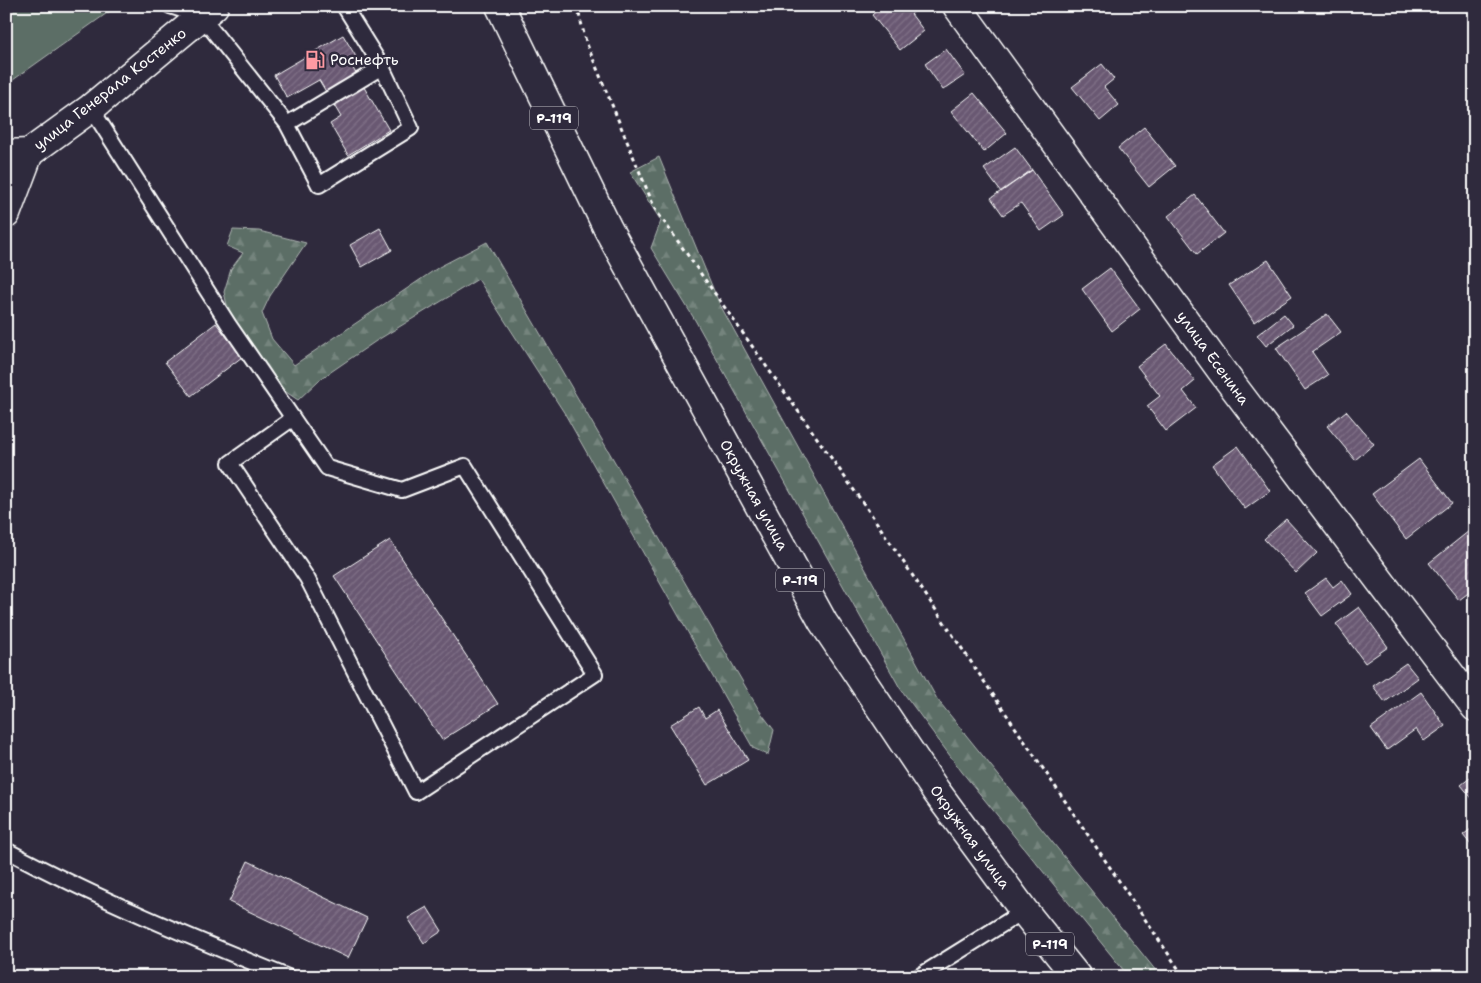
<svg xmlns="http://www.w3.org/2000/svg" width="1481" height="983" font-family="'Shantell Sans',sans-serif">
	<defs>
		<pattern id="forest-firs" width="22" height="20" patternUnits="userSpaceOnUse" patternTransform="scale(1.25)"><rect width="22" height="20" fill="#5c6e66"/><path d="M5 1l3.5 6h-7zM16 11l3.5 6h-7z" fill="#74847d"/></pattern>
		<pattern id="building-hatch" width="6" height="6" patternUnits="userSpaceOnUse" patternTransform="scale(1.25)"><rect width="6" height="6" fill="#695872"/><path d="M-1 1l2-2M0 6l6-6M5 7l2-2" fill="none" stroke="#807187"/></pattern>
	</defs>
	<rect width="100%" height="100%" fill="#2f2a3d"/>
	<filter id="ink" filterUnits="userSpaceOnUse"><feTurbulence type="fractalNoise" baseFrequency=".02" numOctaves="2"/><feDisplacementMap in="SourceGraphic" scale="10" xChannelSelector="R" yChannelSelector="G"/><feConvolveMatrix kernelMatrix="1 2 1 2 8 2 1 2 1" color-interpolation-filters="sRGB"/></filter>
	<g filter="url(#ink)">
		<!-- forest -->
		<path fill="url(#forest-firs)" stroke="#aeb6b2" d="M659,157L719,303L937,699L1161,977H1129L962,772L900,688L695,320L651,248L661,221L630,172Z
			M233,230L259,231L306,243L270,296L262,313L272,339L294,365L439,267L487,242L759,710L774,730L768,755L753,748L565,414L478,279L376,341L319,380L298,400L277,386L254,347L228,310L224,292L231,269L243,253L227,246Z"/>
		<!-- garden -->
		<path fill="#5c6e66" stroke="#aeb6b2" d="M6,6H117L6,85Z"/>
		<!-- building -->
		<path fill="url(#building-hatch)" stroke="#fff" d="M882,6H922L911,14L924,31L900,50L872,15Z
			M343,35L358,60L351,65L389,130L348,155L330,124L341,117L319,80L287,98L274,75Z
			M946,49L965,75L943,90L925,64Z
			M1102,64L1114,79L1104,87L1119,105L1100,121L1072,87Z
			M974,93L1007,133L984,152L951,111Z
			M1144,127L1175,166L1149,187L1118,148Z
			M1015,147L1032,170L1001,192L984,169Z
			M1032,170L1064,215L1041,231L1021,203L1003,215L991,198Z
			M1195,195L1224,233L1197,254L1168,216Z
			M380,228L392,250L362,267L350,245Z
			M1268,260L1292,296L1254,322L1229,285Z
			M1110,268L1140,309L1112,331L1082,289Z
			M1284,314L1293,325L1266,346L1257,335Z
			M1327,314L1341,332L1312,352L1328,375L1305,390L1276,348Z
			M216,323L242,357L191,396L165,362Z
			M1166,344L1195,381L1183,391L1196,408L1166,431L1147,406L1160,396L1137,366Z
			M1346,411L1374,444L1355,460L1327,426Z
			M1238,446L1270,491L1245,509L1212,465Z
			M1419,459L1452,503L1406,539L1372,494Z
			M1286,519L1317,553L1296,573L1264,539Z
			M1469,531L1475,539V588L1459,600L1429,563Z
			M390,540L498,704L442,740L334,576Z
			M1326,578L1333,587L1342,580L1352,594L1322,616L1305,593Z
			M1359,607L1388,647L1365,663L1336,624Z
			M1406,663L1418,678L1385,702L1373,686Z
			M1421,692L1445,726L1424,741L1416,729L1387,750L1371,728Z
			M699,707L705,718L717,710L748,760L707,785L670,725Z
			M1475,774V802L1461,785Z
			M1475,826V850L1463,835Z
			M248,861L367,918L348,958L229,902Z
			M427,907L442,931L424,943L408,918Z"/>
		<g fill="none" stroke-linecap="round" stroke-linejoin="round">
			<defs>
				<path id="service" d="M170,6L201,16L287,124L319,185L411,128L382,67L344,6
					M91,108L229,325L327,468L402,490L465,466L595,674L416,792L307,578L230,463L292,419
					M287,124L382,67
					M6,850C98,899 192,938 288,977
					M918,977L1024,911"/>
				<path id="minor" d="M957,6L1221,370L1475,707
					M6,214L29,153"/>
				<path id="tertiary" d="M6,154L29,153L91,108L214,6"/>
				<path id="trunk" d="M500,6L608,229L823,622L936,791L1024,911L1077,977"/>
			</defs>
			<!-- service casing -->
			<use href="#service" stroke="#fff" stroke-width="18"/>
			<!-- minor casing -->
			<use href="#minor" stroke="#fff" stroke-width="31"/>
			<!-- tertiary casing -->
			<use href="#tertiary" stroke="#fff" stroke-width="31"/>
			<!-- trunk casing -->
			<use href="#trunk" stroke="#fff" stroke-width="31"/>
			<!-- path -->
			<path stroke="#fff" stroke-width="3" stroke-dasharray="4 4" stroke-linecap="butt" d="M577,6L586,42L655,209L873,517L1184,977"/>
			<!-- service -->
			<use href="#service" stroke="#2f2a3d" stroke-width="14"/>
			<!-- minor -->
			<use href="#minor" stroke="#2f2a3d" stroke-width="28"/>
			<!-- tertiary -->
			<use href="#tertiary" stroke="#2f2a3d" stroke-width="28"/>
			<!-- trunk -->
			<use href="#trunk" stroke="#2f2a3d" stroke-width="28"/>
		</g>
	</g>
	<!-- icons -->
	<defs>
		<symbol id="fuel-bare" viewBox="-9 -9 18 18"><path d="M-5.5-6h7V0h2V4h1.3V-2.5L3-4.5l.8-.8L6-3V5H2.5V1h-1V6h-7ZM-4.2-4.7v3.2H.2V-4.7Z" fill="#ff9aa2" stroke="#2f2a3d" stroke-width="2.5" paint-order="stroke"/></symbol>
	</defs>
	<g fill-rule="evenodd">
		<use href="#fuel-bare" x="301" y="46" width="28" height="28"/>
	</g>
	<g text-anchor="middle" stroke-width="5" stroke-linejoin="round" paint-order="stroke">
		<!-- shield labels -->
		<g fill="#2f2a3d" stroke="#c1bfc5" stroke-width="1">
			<rect x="530" y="106.5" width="48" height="23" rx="4"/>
			<rect x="776" y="568.5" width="48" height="23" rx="4"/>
			<rect x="1026" y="932.5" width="48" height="23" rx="4"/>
		</g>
		<g font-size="14" font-weight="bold" fill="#fff">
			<text x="554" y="123">Р-119</text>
			<text x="800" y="585">Р-119</text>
			<text x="1050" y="949">Р-119</text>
		</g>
		<!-- poi labels -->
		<g font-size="15" fill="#fff" stroke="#2f2a3d" text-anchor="start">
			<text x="330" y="65">Роснефть</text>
		</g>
		<!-- street labels -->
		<g font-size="15" fill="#fff" stroke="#2f2a3d">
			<text transform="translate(110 89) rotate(-38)" y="5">улица Генерала Костенко</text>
			<text transform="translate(1213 358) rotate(54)" y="5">улица Есенина</text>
			<text transform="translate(754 495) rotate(61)" y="5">Окружная улица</text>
			<text transform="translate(970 837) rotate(54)" y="5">Окружная улица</text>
		</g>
	</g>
	<!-- margin -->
	<rect width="1481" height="983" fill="none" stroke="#2f2a3d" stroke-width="25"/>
	<rect x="12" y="12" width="1456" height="958" fill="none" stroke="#fff" stroke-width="2" filter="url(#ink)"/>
</svg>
